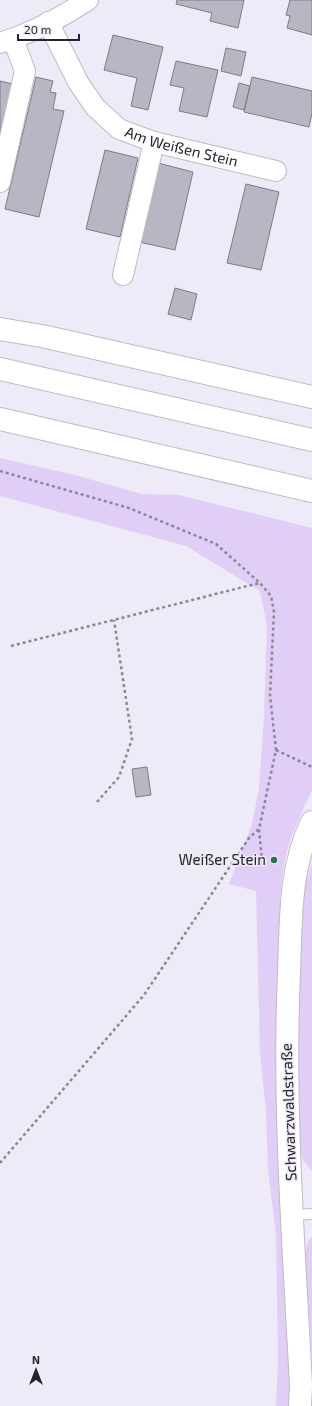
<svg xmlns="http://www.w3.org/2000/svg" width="312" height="1406" font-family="'Exo 2',sans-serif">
	<rect width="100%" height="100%" fill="#efeaf7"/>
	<!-- green -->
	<path fill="#e0cef7" d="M0,458L75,475L141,494L179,495L312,528V790C303,810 291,834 286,855C279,885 280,917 279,947L293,1406H276L278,1359L276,1233L268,1170L266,1112L260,1052L256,891L229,884L252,824L259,788L264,717L267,626L260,591L186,546L0,496Z
		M312,863V1171L302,1159L299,1140L295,1020L303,894Z
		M312,1237V1360L305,1253L308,1241Z"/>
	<!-- building -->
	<path fill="#bab5c2" stroke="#7f7a86" d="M177,0H244L238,28L210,21L212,13L176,4Z
		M290,0H312V35L287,28L290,16L286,15Z
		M113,35L163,47L148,110L131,106L137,78L104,70Z
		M226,48L246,52L241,76L221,71Z
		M176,61L218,70L207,117L179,111L184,88L170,85Z
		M36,77L53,81L50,92L56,93L53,109L64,111L39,217L5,209Z
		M252,77L312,91V113L309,127L244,112Z
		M0,81L13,84L0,141Z
		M239,83L250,86L244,110L233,107Z
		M105,150L138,158L120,237L86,229Z
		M158,163L193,172L175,250L139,242Z
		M246,184L279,192L261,270L227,263Z
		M175,288L197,294L191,320L168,314Z
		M147,767L151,795L136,797L132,769Z"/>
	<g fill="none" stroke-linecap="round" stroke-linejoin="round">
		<defs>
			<path id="service" d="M292,1215L312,1214"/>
			<g id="minor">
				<path id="s1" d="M48,22L78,82L95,107L119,129L154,142L276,171"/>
				<path d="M0,43C29,34 62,17 88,0"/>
				<path d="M0,182L25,71L13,39"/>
				<path d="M123,275L154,142"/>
			</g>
			<path id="secondary" d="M300,1406L301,1386C294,1248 283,1110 289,972C291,922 289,868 312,822"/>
			<path id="motorway" d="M0,329L42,336L312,397
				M0,369L312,440
				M0,419L312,491"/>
		</defs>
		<!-- service casing -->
		<use href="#service" stroke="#bfbac6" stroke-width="12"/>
		<!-- minor casing -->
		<use href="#minor" stroke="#bfbac6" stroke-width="22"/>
		<!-- secondary casing -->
		<use href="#secondary" stroke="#bfbac6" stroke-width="24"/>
		<!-- motorway casing -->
		<use href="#motorway" stroke="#bfbac6" stroke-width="24"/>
		<!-- path -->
		<path stroke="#8b8790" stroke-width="2.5" stroke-dasharray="3 3" stroke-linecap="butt" d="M0,471L129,508L216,544L260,583L271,596L274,612L270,695L276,750L259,829L262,860
			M11,646L259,583
			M276,750L312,767
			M97,802L119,777L132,739L114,620
			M0,1163L144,995L249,838L259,829"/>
		<!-- service -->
		<use href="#service" stroke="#fff" stroke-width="10"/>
		<!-- minor -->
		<use href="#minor" stroke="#fff" stroke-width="20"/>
		<!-- secondary -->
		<use href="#secondary" stroke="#fff" stroke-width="22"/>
		<!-- motorway -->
		<use href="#motorway" stroke="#fff" stroke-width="22"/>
	</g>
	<!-- markers -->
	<circle fill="#247849" stroke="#efeaf7" stroke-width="1.5" cx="274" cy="860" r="4"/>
	<g text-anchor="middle" stroke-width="3" stroke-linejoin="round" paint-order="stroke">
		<!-- street labels -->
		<g font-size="15" fill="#252328" stroke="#efeaf7">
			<text dy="5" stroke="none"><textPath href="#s1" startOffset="195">Am Weißen Stein</textPath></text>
			<text transform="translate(289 1112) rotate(-92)" y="5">Schwarzwaldstraße</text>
		</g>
		<!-- poi labels -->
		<g font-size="15" fill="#252328" stroke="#efeaf7" text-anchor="end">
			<text x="266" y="865">Weißer Stein</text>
		</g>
	</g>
	<!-- north arrow -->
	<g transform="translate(36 1370)" stroke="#efeaf7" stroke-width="3" paint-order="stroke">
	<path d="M0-3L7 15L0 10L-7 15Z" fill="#252328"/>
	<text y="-6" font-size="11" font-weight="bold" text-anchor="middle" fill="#252328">N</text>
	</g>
	<!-- scale -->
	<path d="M18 34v6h61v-6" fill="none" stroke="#252328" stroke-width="2"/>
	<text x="24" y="34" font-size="12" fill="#252328" stroke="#efeaf7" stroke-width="3" paint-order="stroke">20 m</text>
</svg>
